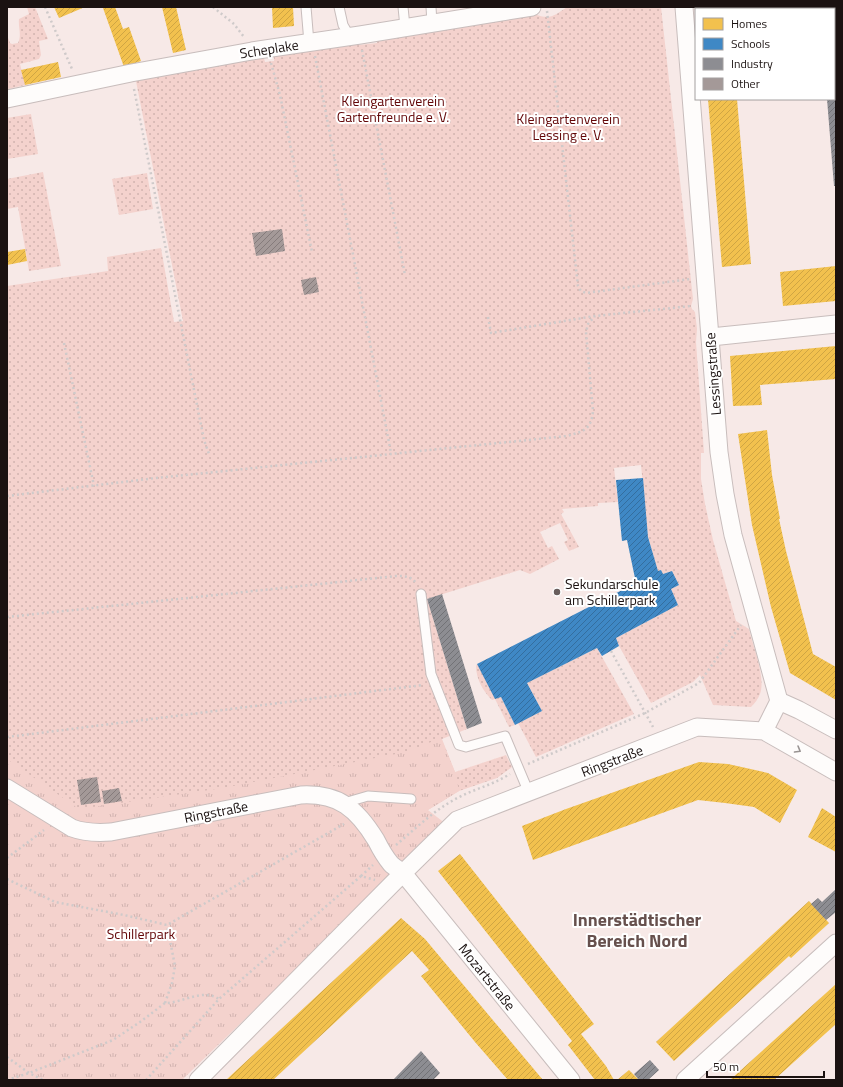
<svg xmlns="http://www.w3.org/2000/svg" width="843" height="1087" font-family="'Titillium Web',sans-serif">
	<defs>
		<pattern id="grass-dots" width="8" height="8" patternUnits="userSpaceOnUse"><rect width="8" height="8" fill="#f4d2cd"/><path d="M2 2h.1M6 6h.1" fill="none" stroke="#d1b3af" stroke-width="1.8" stroke-linecap="round"/></pattern>
		<pattern id="park-tufts" width="24" height="20" patternUnits="userSpaceOnUse"><rect width="24" height="20" fill="#f4d2cd"/><path d="M3 7l-1-3M5 7V3M7 7l1-3M15 17l-1-3M17 17v-4M19 17l1-3" fill="none" stroke="#d1b3af"/></pattern>
		<pattern id="homes-hatch" width="6" height="6" patternUnits="userSpaceOnUse"><rect width="6" height="6" fill="#f2c14e"/><path d="M-1 1l2-2M0 6l6-6M5 7l2-2" fill="none" stroke="#cfa543"/></pattern>
		<pattern id="schools-hatch" width="6" height="6" patternUnits="userSpaceOnUse"><rect width="6" height="6" fill="#3f88c5"/><path d="M-1 1l2-2M0 6l6-6M5 7l2-2" fill="none" stroke="#346e9f"/></pattern>
		<pattern id="industry-hatch" width="6" height="6" patternUnits="userSpaceOnUse"><rect width="6" height="6" fill="#8d8d92"/><path d="M-1 1l2-2M0 6l6-6M5 7l2-2" fill="none" stroke="#727276"/></pattern>
		<pattern id="building-hatch" width="6" height="6" patternUnits="userSpaceOnUse"><rect width="6" height="6" fill="#a49998"/><path d="M-1 1l2-2M0 6l6-6M5 7l2-2" fill="none" stroke="#857b7b"/></pattern>
	</defs>
	<rect width="100%" height="100%" fill="#f7e9e7"/>
	<!-- grass -->
	<path fill="url(#grass-dots)" d="M27,7H35L48,39L39,41L41,55L39,59L20,64L25,85L8,89L7,85V35L10,43L12,44L18,43C22,35 18,27 19,19L29,14Z
		M567,7H661L693,299L691,306L692,309L695,312L697,329L696,342L704,453H701V479L705,504L713,540L736,621L749,629C753,647 766,677 760,694C758,699 755,703 751,707L713,705L700,675L693,682L651,703L619,646L616,638L678,605L671,589L679,585L672,571L663,574L661,570L658,571L648,537L641,465L614,468L618,502L598,503V506L562,509L564,512L561,514L579,547L569,551L564,542L568,540L560,523L540,532L548,548L552,546L559,559L530,574L520,570L427,599L467,729L442,739L455,772L506,755L512,767L497,778L459,791L428,810L113,826L7,780V286L108,271L107,257L161,248L174,322L183,321L135,76L263,55L265,62L274,61V57L276,56L277,53L356,41L359,45L377,43V38L534,14C550,20 554,16 567,7Z
		M31,114L38,154L7,159V118Z
		M43,172L61,266L29,271L18,207L7,209V179Z
		M147,173L153,209L119,215L112,179Z
		M597,648L634,714L536,757L518,723L542,711L527,683Z
		M477,664L501,697L515,725L509,727L495,699L492,700C483,691 476,679 476,666Z"/>
	<!-- park -->
	<path fill="url(#park-tufts)" d="M441,738L455,772L459,791L428,810L446,824L182,1080H7V759L79,809L223,788L406,752Z"/>
	<!-- homes -->
	<path fill="url(#homes-hatch)" d="M54,7H85L59,18Z
		M105,7H115L123,29L129,27L141,61L124,67L103,8Z
		M162,7H176L186,50L173,53Z
		M272,7H293L294,26L273,28Z
		M714,7H730V9H703V8Z
		M785,7H836V23H834V9H786Z
		M58,62L61,77L25,85L21,70Z
		M708,99H737L751,264L722,267Z
		M25,249L27,261L7,265V252Z
		M836,266V301L783,306L780,272Z
		M836,346V379L760,385L762,405L733,406L730,356Z
		M767,430L772,475L780,519H779L786,551L813,654L836,667V700L790,673L771,607L752,525L738,434Z
		M699,762L728,764L768,773L797,790L780,823L754,807L725,803L698,800L533,860L522,826L566,809Z
		M822,808L836,817V852L808,837Z
		M460,854L594,1024L581,1034L606,1066L614,1080H595L568,1045L572,1041L438,871Z
		M809,901L829,923L791,958L789,956L674,1061L656,1042Z
		M401,918L425,939L543,1080H508L475,1042L421,976L429,970L412,951L273,1080H226Z
		M836,984V1024L774,1080H730Z
		M629,1070L639,1080H617Z"/>
	<!-- schools -->
	<path fill="url(#schools-hatch)" d="M643,478L648,537L658,571L661,570L663,574L672,571L679,585L671,589L678,605L616,638L619,646L602,656L597,648L527,683L542,711L515,725L501,697L495,699L477,664L636,583L627,540L622,541L616,480Z"/>
	<!-- industry -->
	<path fill="url(#industry-hatch)" d="M834,91H836V186H834L827,99H834Z
		M442,594L482,723L467,729L427,599Z
		M836,889V912L826,920L811,904L818,898L822,902Z
		M421,1051L440,1073L433,1080H393Z
		M650,1060L659,1070L648,1080H639L634,1074Z"/>
	<!-- building -->
	<path fill="url(#building-hatch)" d="M282,229L285,251L256,256L252,233Z
		M316,277L319,292L304,295L301,280Z
		M97,777L101,802L81,805L77,780Z
		M119,788L122,801L104,804L102,791Z"/>
	<g fill="none" stroke-linecap="round" stroke-linejoin="round">
		<defs>
			<path id="lane" d="M306,7L309,43
				M339,7L343,25L350,37
				M403,7L405,27
				M431,7L432,23
				M421,594L431,674L459,745L466,747L505,736L529,793
				M344,803L368,796L411,799"/>
			<path id="street" d="M684,7L719,452L725,494L733,535L779,701L764,731
				M7,99L131,73L252,51L360,35L532,7
				M711,337L836,324
				M779,701L799,710L836,730
				M7,788L72,828C85,833 97,833 111,832L301,795C339,793 357,809 376,840C380,848 385,857 391,864C394,867 399,870 403,873L571,1080
				M198,1080L403,873L457,820L697,727L764,731L836,772
				M685,1080L836,943"/>
		</defs>
		<!-- lane casing -->
		<use href="#lane" stroke="#c8bdbc" stroke-width="11"/>
		<!-- street casing -->
		<use href="#street" stroke="#c8bdbc" stroke-width="19"/>
		<!-- path -->
		<path stroke="#cfcaca" stroke-width="2.5" stroke-dasharray="2 3" stroke-linecap="butt" d="M45,7L72,69
			M213,7L234,24L244,37
			M547,11L578,286L581,291L586,293L690,279
			M362,50L405,275
			M315,56L391,453
			M271,63L280,95L312,252
			M134,89L204,440L209,454
			M488,317L491,333L595,316L691,306
			M64,343L94,486
			M7,496L156,478L567,436C584,431 591,430 593,411L586,332L588,324L595,316
			M7,617L396,576C404,576 411,576 416,583
			M611,651L653,727
			M7,737L423,685
			M528,764L645,713L699,683L741,625
			M396,845C414,830 431,813 452,801C470,790 491,786 510,774
			M7,858L44,830
			M361,876L373,865
			M7,879L55,902L124,915L167,925L344,824
			M165,1003L172,983L175,966L167,925
			M7,1057L29,1073L43,1080
			M7,1080L29,1073L113,1040L140,1022L165,1003C183,1003 202,988 219,999
			M146,1080L219,999L361,876L375,880"/>
		<!-- lane -->
		<use href="#lane" stroke="#fefcfb" stroke-width="9"/>
		<!-- street -->
		<use href="#street" stroke="#fefcfb" stroke-width="17"/>
	</g>
	<!-- one-way arrows -->
	<defs><path id="oneway-chevron" d="M-2-3.5L2.5 0L-2 3.5" fill="none" stroke-width="1.6" stroke-linecap="round" stroke-linejoin="round"/></defs>
	<use stroke="#989392" href="#oneway-chevron" transform="translate(798 750) rotate(30)"/>
	<!-- markers -->
	<circle fill="#685d5c" stroke="#fff" stroke-width="1.5" cx="557" cy="592" r="4"/>
	<g text-anchor="middle" stroke-width="4" stroke-linejoin="round" paint-order="stroke">
		<!-- street labels -->
		<g font-size="14" fill="#1b1211" stroke="#fff">
			<text transform="translate(269 49) rotate(-9)" y="5">Scheplake</text>
			<text transform="translate(713 374) rotate(-94)" y="5">Lessingstraße</text>
			<text transform="translate(612 761) rotate(-21)" y="5">Ringstraße</text>
			<text transform="translate(216 812) rotate(-11)" y="5">Ringstraße</text>
			<text transform="translate(487 977) rotate(51)" y="5">Mozartstraße</text>
		</g>
		<!-- park labels -->
		<g font-size="14" fill="#630708" stroke="#fff">
			<text x="393" y="106">Kleingartenverein<tspan x="393" dy="16">Gartenfreunde e. V.</tspan></text>
			<text x="568" y="124">Kleingartenverein<tspan x="568" dy="16">Lessing e. V.</tspan></text>
			<text x="141" y="939">Schillerpark</text>
		</g>
		<!-- poi labels -->
		<g font-size="14" fill="#1b1211" stroke="#fff" text-anchor="start">
			<text x="565" y="589">Sekundarschule<tspan x="565" dy="16">am Schillerpark</tspan></text>
		</g>
		<!-- district labels -->
		<g font-size="18" font-weight="bold" fill="#66504d" stroke="#fff">
			<text x="637" y="926">Innerstädtischer<tspan x="637" dy="21">Bereich Nord</tspan></text>
		</g>
	</g>
	<!-- border -->
	<rect width="843" height="1087" fill="none" stroke="#1b1211" stroke-width="16"/>
	<!-- legend -->
	<rect x="695" y="8" width="140" height="92" fill="#ffffff" stroke="#a4a0a0"/>
	<rect x="703" y="18" width="20" height="12" fill="#f2c14e" stroke="#a4a0a0"/>
	<text x="731" y="28" font-size="12" fill="#1b1211">Homes</text>
	<rect x="703" y="38" width="20" height="12" fill="#3f88c5" stroke="#a4a0a0"/>
	<text x="731" y="48" font-size="12" fill="#1b1211">Schools</text>
	<rect x="703" y="58" width="20" height="12" fill="#8d8d92" stroke="#a4a0a0"/>
	<text x="731" y="68" font-size="12" fill="#1b1211">Industry</text>
	<rect x="703" y="78" width="20" height="12" fill="#a49998" stroke="#a4a0a0"/>
	<text x="731" y="88" font-size="12" fill="#1b1211">Other</text>
	<!-- scale -->
	<path d="M707 1071v6h117v-6" fill="none" stroke="#1b1211" stroke-width="2"/>
	<text x="713" y="1071" font-size="12" fill="#1b1211" stroke="#ffffff" stroke-width="3" paint-order="stroke">50 m</text>
</svg>
